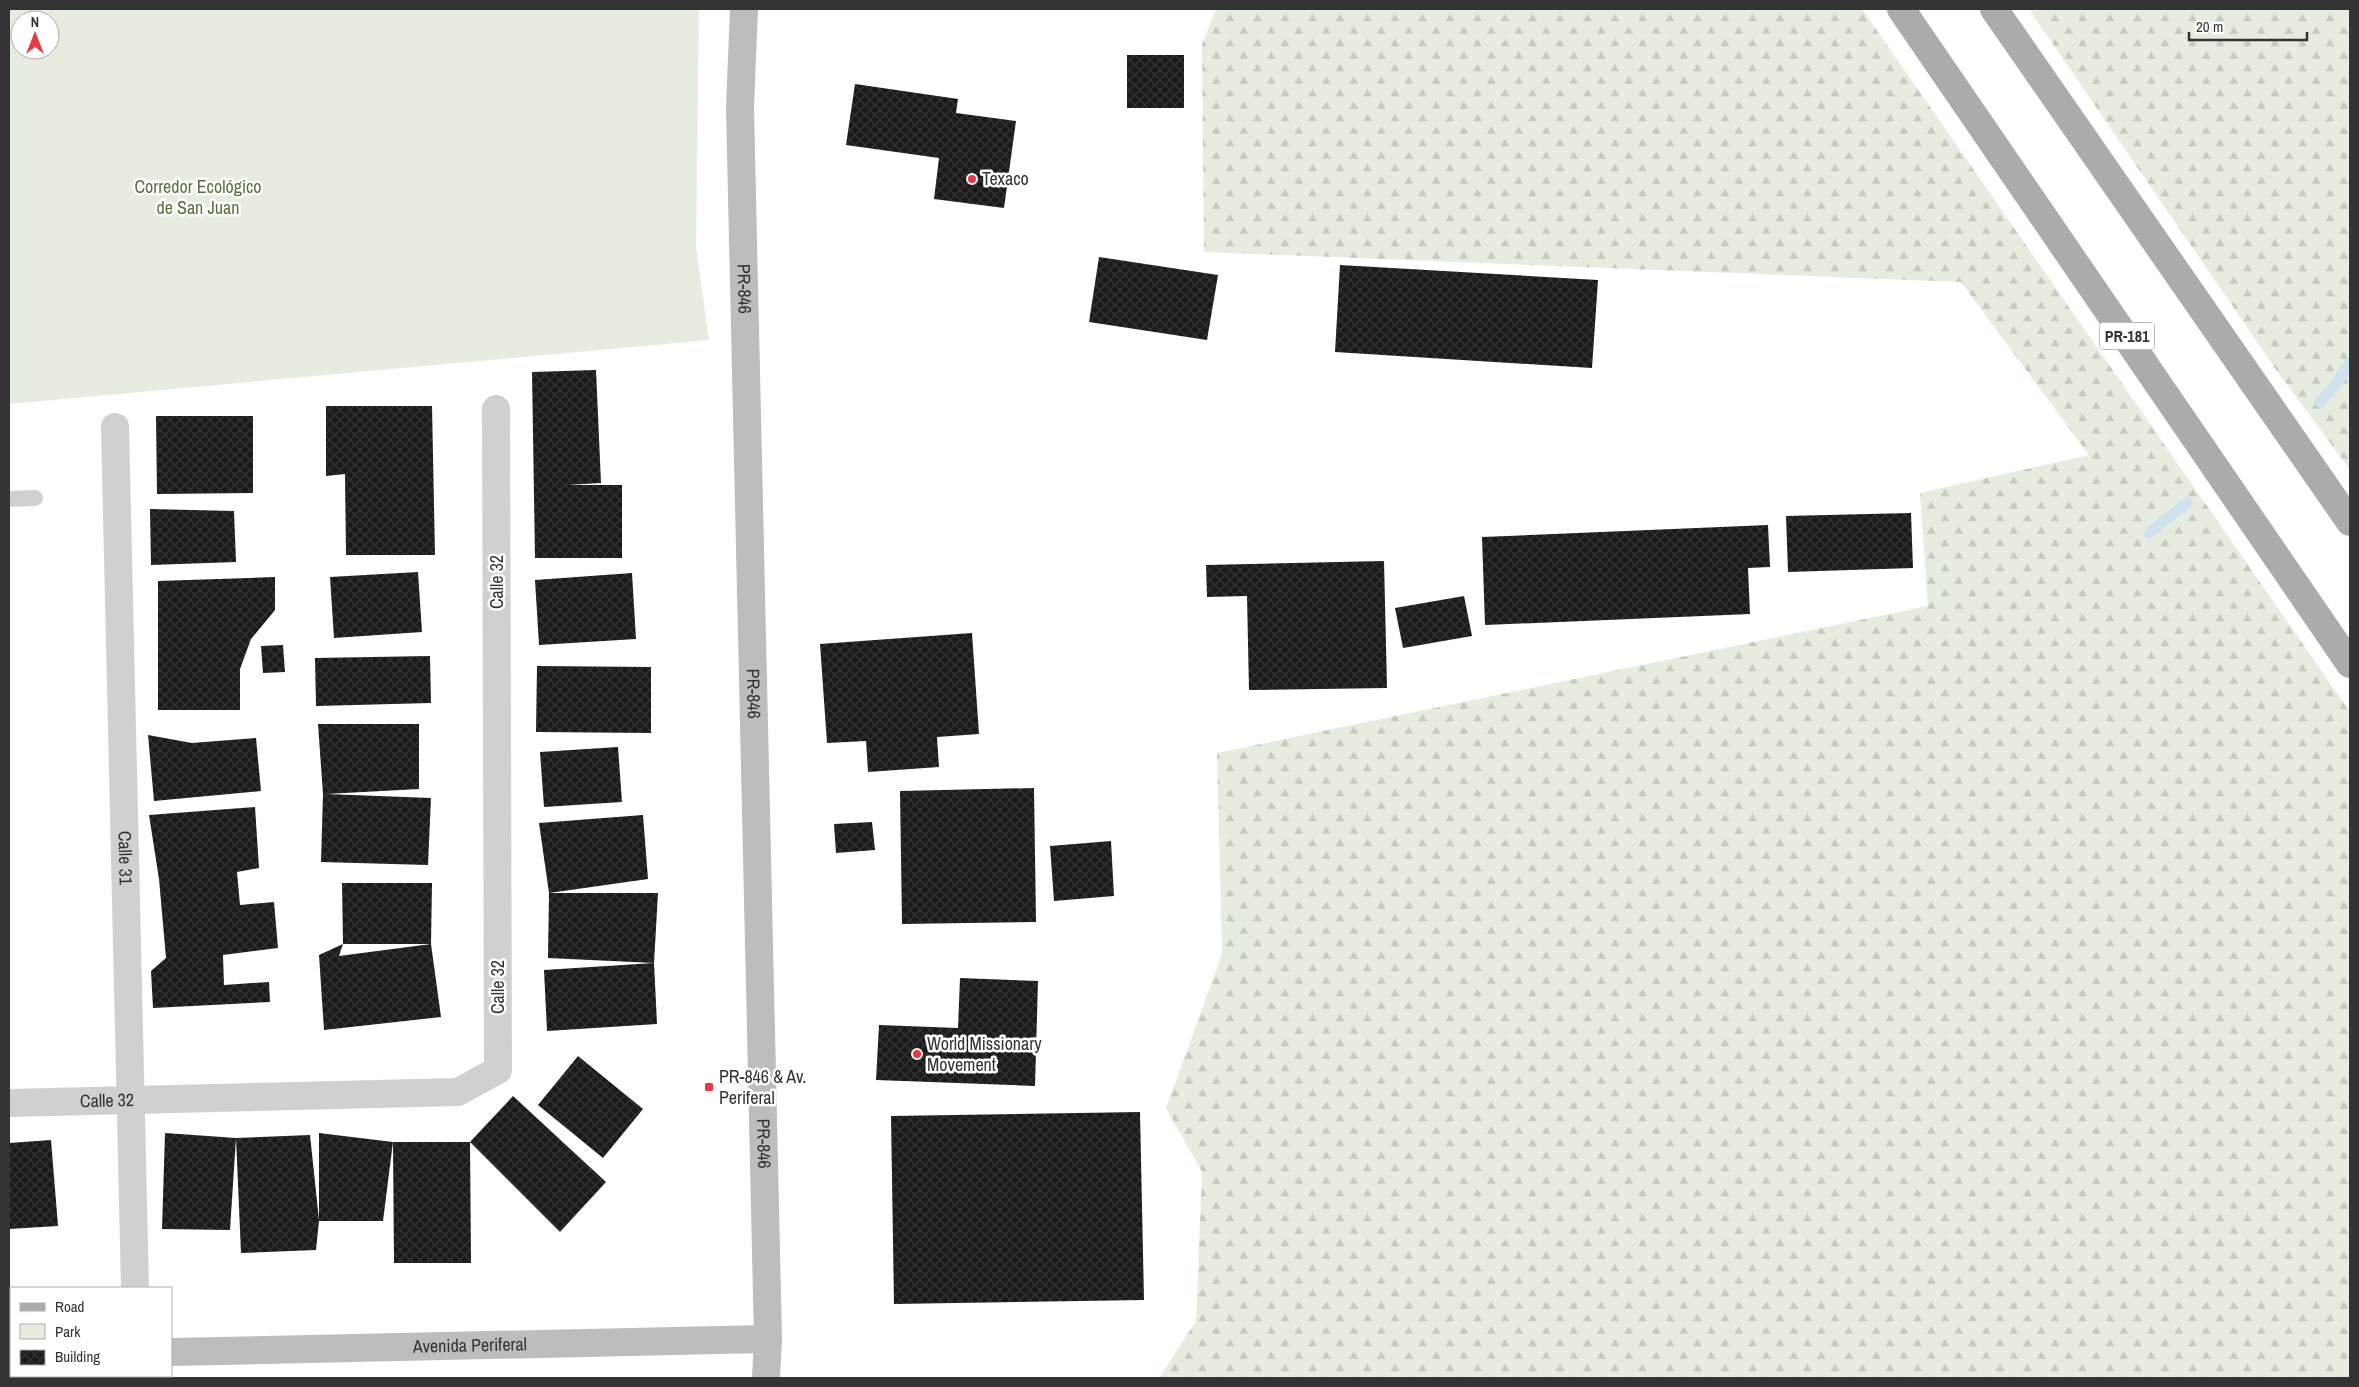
<svg xmlns="http://www.w3.org/2000/svg" width="2359" height="1387" font-family="'Archivo Narrow',sans-serif">
	<defs>
		<pattern id="forest-firs" width="22" height="20" patternUnits="userSpaceOnUse" patternTransform="scale(1.25)"><rect width="22" height="20" fill="#e6ecdf"/><path d="M5 1l3.5 6h-7zM16 11l3.5 6h-7z" fill="#c6cbc0"/></pattern>
		<pattern id="building-cross-hatch" width="8" height="8" patternUnits="userSpaceOnUse" patternTransform="scale(1.25)"><rect width="8" height="8" fill="#1a1a1a"/><path d="M0 0l8 8M0 8l8-8" fill="none" stroke="#333"/></pattern>
	</defs>
	<rect width="100%" height="100%" fill="#fff"/>
	<!-- green -->
	<path fill="#e6ecdf" fill-rule="evenodd" d="M9,9H699L696,247L709,340L9,404ZM20,20H50V50H20Z"/>
	<!-- forest -->
	<path fill="url(#forest-firs)" d="M1216,9H1862L2350,712V1378H1159L1196,1321L1202,1172L1166,1108L1222,954L1217,753L1928,606L1920,493L2089,455L1961,282L1204,252L1202,44Z
		M2029,9H2350V470L2277,371Z"/>
	<g fill="none" stroke-linecap="round" stroke-linejoin="round">
		<!-- stream -->
		<path stroke="#cfe2ee" stroke-width="11" d="M2320,402L2337,383L2350,362
			M2149,533L2187,503"/>
	</g>
	<!-- building -->
	<path fill="url(#building-cross-hatch)" d="M1127,55H1184V108H1127Z
		M855,84L958,99L956,113L1016,121L1004,208L934,199L939,158L846,145Z
		M1099,257L1218,275L1207,340L1089,322Z
		M1340,265L1598,280L1592,368L1335,352Z
		M596,370L601,483L567,485H622V558H535L532,372Z
		M326,406H432L435,555H346L345,474L326,476Z
		M156,416H253V493L157,494Z
		M150,509L234,511L236,562L151,565Z
		M1911,513L1913,568L1788,572L1786,516Z
		M1768,525L1770,567L1748,568L1750,614L1485,625L1482,537Z
		M1384,561L1387,688L1249,690L1247,596L1207,597L1206,565Z
		M418,572L422,632L334,638L330,577Z
		M632,573L636,639L539,645L535,580Z
		M275,577V610L251,639L240,669V710H158V581Z
		M1464,596L1472,636L1403,648L1395,608Z
		M972,633L979,734L937,737L939,767L868,772L866,741L827,743L820,644Z
		M283,645L285,672L263,673L261,646Z
		M430,656L431,703L316,706L315,658Z
		M537,666L651,667V733L536,732Z
		M318,724H419V789L326,794L431,798L428,865L321,862L323,794Z
		M148,735L192,743L256,738L261,791L154,801Z
		M618,747L622,802L544,807L540,752Z
		M1034,788L1036,922L902,924L900,791Z
		M255,807L259,868L237,872L240,905L274,902L278,948L223,955L224,985L269,982L270,1002L153,1008L151,971L166,958L159,879L149,815Z
		M643,815L648,879L549,893H658L654,963L548,958L549,893L539,823Z
		M872,822L875,850L836,853L834,824Z
		M1111,841L1114,896L1054,901L1050,846Z
		M342,883H432L431,944L441,1017L324,1030L319,955L343,944L339,956L431,944H343Z
		M654,963L657,1024L547,1031L544,970Z
		M960,978L1038,981L1035,1086L876,1080L879,1025L958,1028Z
		M578,1056L643,1109L603,1158L538,1105Z
		M513,1096L606,1182L560,1232L470,1142Z
		M1140,1112L1144,1300L894,1304L891,1116Z
		M165,1133L236,1138L310,1135L319,1220V1133L393,1142L383,1221H319L316,1250L241,1253L236,1138L230,1230L162,1229Z
		M51,1140L58,1226L9,1229V1143Z
		M393,1142H470L471,1263H394Z"/>
	<g fill="none" stroke-linecap="round" stroke-linejoin="round">
		<!-- lane -->
		<path stroke="#d0d0d0" stroke-width="16" d="M9,499L35,498"/>
		<!-- street -->
		<g stroke="#d0d0d0" stroke-width="28">
			<path id="s1" d="M115,427L135,1288"/>
			<path id="s2" d="M9,1103L458,1092L498,1070L496,409"/>
		</g>
		<!-- secondary -->
		<g stroke="#bdbdbd" stroke-width="28">
			<path id="s3" d="M744,9L740,108L768,1339L766,1378"/>
			<path id="s4" d="M171,1352L768,1339"/>
			<path d="M9,1356H11"/>
		</g>
		<!-- primary -->
		<path stroke="#ababab" stroke-width="28" d="M1901,9L2350,664
			M1994,9L2350,522"/>
	</g>
	<!-- markers -->
	<g fill="#e63946" stroke="#fff" stroke-width="2">
		<circle cx="972" cy="179" r="5"/>
		<circle cx="917" cy="1054" r="5"/>
		<rect x="704" y="1082" width="10" height="10" rx="2.5"/>
	</g>
	<g text-anchor="middle" stroke-width="5" stroke-linejoin="round" paint-order="stroke">
		<!-- shield labels -->
		<rect fill="#fff" stroke="#707070" stroke-width="1" x="2099.5" y="322.5" width="55" height="27" rx="4"/>
		<g font-size="16" font-weight="bold" fill="#333">
			<text x="2127" y="342">PR-181</text>
		</g>
		<!-- poi labels -->
		<g font-size="18" fill="#333" stroke="#fff" text-anchor="start">
			<text x="982" y="185">Texaco</text>
			<text x="927" y="1050">World Missionary<tspan x="927" dy="21">Movement</tspan></text>
			<text x="719" y="1083">PR-846 &amp; Av.<tspan x="719" dy="21">Periferal</tspan></text>
		</g>
		<!-- park labels -->
		<g font-size="18" fill="#56703f" stroke="#fff">
			<text x="198" y="193">Corredor Ecológico<tspan x="198" dy="21">de San Juan</tspan></text>
		</g>
		<!-- street labels -->
		<g font-size="18" fill="#333" stroke="#fff">
			<text dy="6" stroke="none"><textPath href="#s3" startOffset="280">PR-846</textPath></text>
			<text transform="translate(497 582) rotate(-90)" y="6">Calle 32</text>
			<text dy="6" stroke="none"><textPath href="#s3" startOffset="685">PR-846</textPath></text>
			<text dy="6" stroke="none"><textPath href="#s1" startOffset="431">Calle 31</textPath></text>
			<text transform="translate(498 987) rotate(-90)" y="6">Calle 32</text>
			<text dy="6" stroke="none"><textPath href="#s2" startOffset="98">Calle 32</textPath></text>
			<text dy="6" stroke="none"><textPath href="#s3" startOffset="1135">PR-846</textPath></text>
			<text dy="6" stroke="none"><textPath href="#s4" startOffset="299">Avenida Periferal</textPath></text>
		</g>
	</g>
	<!-- border -->
	<rect width="2359" height="1387" fill="none" stroke="#333333" stroke-width="20"/>
	<!-- legend -->
	<rect x="10" y="1287" width="162" height="90" fill="#ffffff" stroke="#adadad"/>
	<rect x="20" y="1303" width="25" height="8" fill="#ababab" stroke="#adadad"/>
	<text x="55" y="1312" font-size="15" fill="#333333">Road</text>
	<rect x="20" y="1324" width="25" height="15" fill="#e6ecdf" stroke="#adadad"/>
	<text x="55" y="1337" font-size="15" fill="#333333">Park</text>
	<rect x="20" y="1350" width="25" height="15" fill="url(#building-cross-hatch)" stroke="#adadad"/>
	<text x="55" y="1362" font-size="15" fill="#333333">Building</text>
	<!-- north arrow -->
	<g transform="translate(35 35)"><circle r="24" fill="#ffffff" stroke="#adadad"/>
	<path d="M0-4L9 19L0 12L-9 19Z" fill="#e63946"/>
	<text y="-8" font-size="14" font-weight="bold" text-anchor="middle" fill="#333333">N</text>
	</g>
	<!-- scale -->
	<path d="M2189 32v8h118v-8" fill="none" stroke="#333333" stroke-width="2.5"/>
	<text x="2196" y="32" font-size="15" fill="#333333" stroke="#ffffff" stroke-width="4" paint-order="stroke">20 m</text>
</svg>
